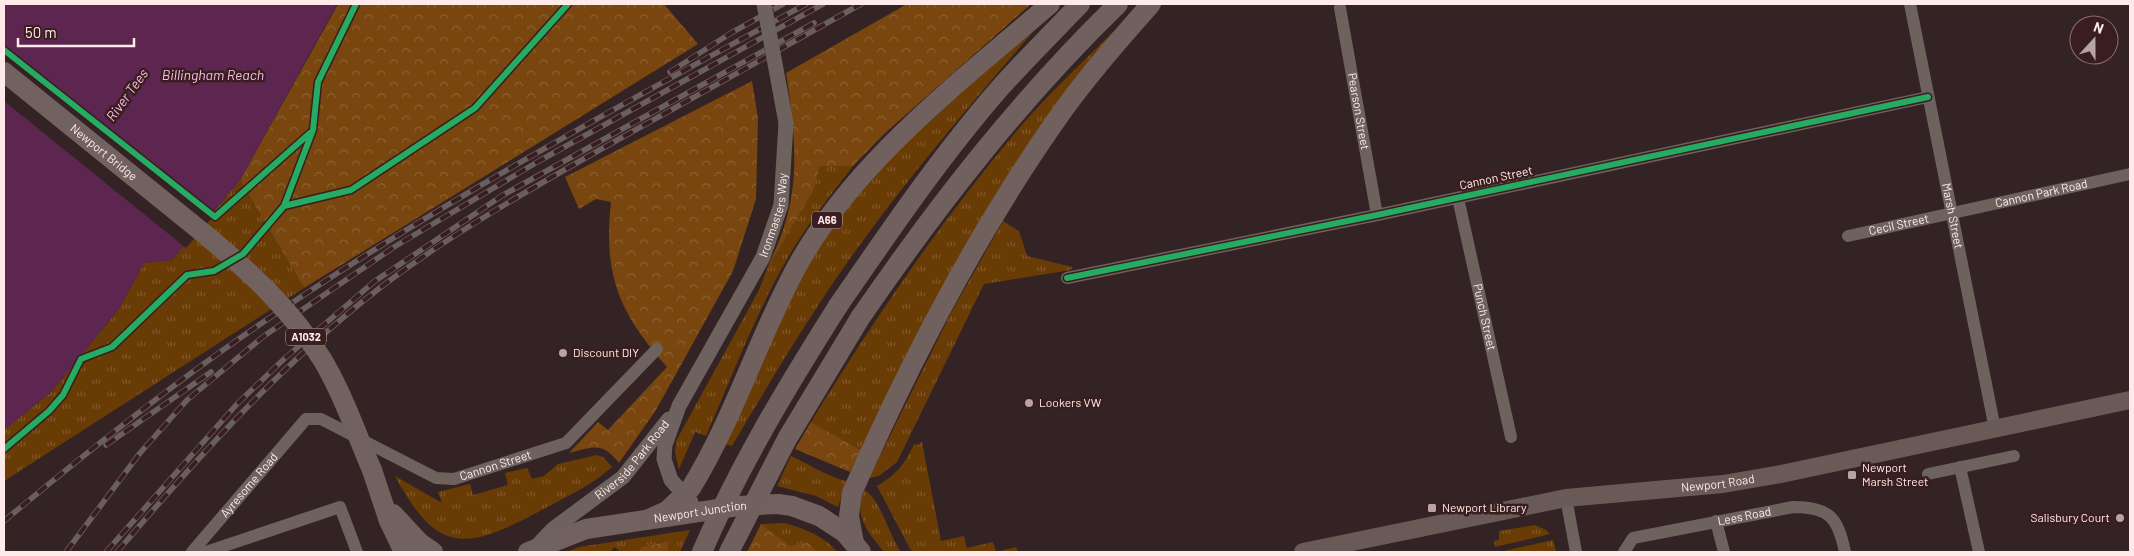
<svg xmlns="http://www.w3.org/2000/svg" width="2134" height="556" font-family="Barlow,sans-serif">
	<defs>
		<pattern id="grass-tufts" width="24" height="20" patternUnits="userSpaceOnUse" patternTransform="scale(1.25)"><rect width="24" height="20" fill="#6a3c05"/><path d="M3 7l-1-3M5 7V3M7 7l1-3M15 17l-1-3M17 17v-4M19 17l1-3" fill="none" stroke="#80582a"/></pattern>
		<pattern id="forest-crowns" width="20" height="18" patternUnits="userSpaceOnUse" patternTransform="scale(1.25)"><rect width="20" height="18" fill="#78460e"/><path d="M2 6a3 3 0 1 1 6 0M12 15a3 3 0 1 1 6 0" fill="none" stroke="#8c6131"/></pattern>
	</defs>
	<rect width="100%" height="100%" fill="#342324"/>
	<!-- grass -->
	<path fill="url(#grass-tufts)" d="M1057,4C995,76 933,147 876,223C822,294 777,370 732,446L725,444L794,284L838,214L921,125Z
		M1114,31L861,450L811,422C874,319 943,218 1021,126C1050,92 1083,62 1114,31Z
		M820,166H853C832,193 811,220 793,249C758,307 733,374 706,436L695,432L679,469L675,453L676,441L759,290L767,269L813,192Z
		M240,180L304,288L4,481V430L51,392L119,309L144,263L172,260Z
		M1003,221L1019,231L1027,256L1072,267L1071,270L984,284L897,462L879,476L869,478L951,313Z
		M922,442L941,541L964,536L967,548L993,542L996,552L1016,547L1018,552H914L910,549L877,486C896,475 905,464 914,444L918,445Z
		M597,455L603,457L612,467C591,486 565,497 540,511C466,550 438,556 395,476L442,503L438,492L470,484L473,495L508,485L505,473L527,468L532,479L544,476L558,464Z
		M791,456C807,463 832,479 847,481L838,507L816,496L777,486Z
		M864,490C881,499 889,536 901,552H884C868,532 853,516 864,490Z
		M785,523C804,529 825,536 837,552H818L808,542L790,547L761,524Z
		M1535,525L1546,530L1550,534L1495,547L1494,541L1499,540V531Z
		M690,530L680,552H668L669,541L642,547L636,552H621L614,547L611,552H566L579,547Z
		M1553,540L1556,552H1500Z"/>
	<!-- forest -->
	<path fill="url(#forest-crowns)" d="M338,4H664L698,44L304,288L240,180Z
		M907,4H1031L884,134L853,166H820L813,192L767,269C772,256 779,243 783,230C801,178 794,126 786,73Z
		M752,81L758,118L756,199L733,271L656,410L619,463C602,441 593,447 569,453L598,422L608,430L667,367C619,313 603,275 611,202L596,199L579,209L565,177Z
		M811,422L861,450L850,472L795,449Z
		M761,524L790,546L808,542L818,552H747Z
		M669,541L668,552H636L642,547Z"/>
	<!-- water -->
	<path fill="#5c2650" d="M4,4H337L240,180L172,260L144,263L119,309L51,392L4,430Z"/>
	<!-- pier -->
	<path fill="#342324" d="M4,45L216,213L186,248L4,101Z"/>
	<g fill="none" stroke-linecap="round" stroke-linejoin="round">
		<!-- minor -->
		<g stroke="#6e625f" stroke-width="12">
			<path id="s1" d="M1910,4L1995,429"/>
			<path id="s2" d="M1340,8L1377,215"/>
			<path id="s3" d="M1458,198L1511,437"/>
			<path id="s4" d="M1848,236L2130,174"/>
			<path d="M1067,278L1377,215L1928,97"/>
			<path d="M1960,467L1979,552"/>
			<path d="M1928,474L2014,456"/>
			<path d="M1566,498L1576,552"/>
			<path d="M1716,521L1724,552"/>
			<path id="s5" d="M192,552L306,419H321L436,478L454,479L566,443L657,349"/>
			<path d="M206,552L340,507L357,552"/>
			<path id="s6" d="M1624,552L1633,538L1793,507C1830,507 1838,518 1845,552"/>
		</g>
		<!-- tertiary -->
		<g stroke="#6e625f" stroke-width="15">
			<path id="s7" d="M691,502L671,480L664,459L665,445L679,406L763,257L781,205L786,123"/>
			<path id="s8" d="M535,548L553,529L623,477L669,419"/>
		</g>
		<!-- secondary -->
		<path stroke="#6a5a57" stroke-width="18" id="s9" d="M1303,552L1566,498L1723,484L1781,474L2130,400"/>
		<!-- primary -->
		<g stroke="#72625f" stroke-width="20">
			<path id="s10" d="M4,72L202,232"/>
			<path d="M372,470L389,521L404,552"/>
			<path d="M393,514L420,543L433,552"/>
			<path id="s11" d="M528,552L586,529L738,506L778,504L792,506L819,516L845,533L861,552"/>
		</g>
		<!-- trunk -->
		<path stroke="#70605e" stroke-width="20" d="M838,306C889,232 940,157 999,89C1025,60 1053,32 1080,4
			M860,318C937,206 1020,99 1118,4
			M649,519L667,511L691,488C733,420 757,341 795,270C852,163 960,82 1050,4
			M854,543L849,516L852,493C911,359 979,228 1064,109C1091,72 1121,38 1151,4"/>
		<defs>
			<path id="rail" d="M670,72L731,33L783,4
				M106,445L211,372
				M4,521C82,456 159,394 243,336C422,212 615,108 806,4
				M66,552L140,453L187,400L264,336L394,247L539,161L823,4
				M106,552L237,404L284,359L375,281L503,195L814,23
				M117,552C198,457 281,364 381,287C451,234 527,191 603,148C689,100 775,52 861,4"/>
		</defs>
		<!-- rail casing -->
		<use href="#rail" stroke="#6b5e5e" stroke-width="5.5"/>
		<!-- rail -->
		<use href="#rail" stroke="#3a1d1e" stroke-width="4" stroke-dasharray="11" stroke-linecap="butt"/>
		<!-- tertiary-bridge -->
		<path stroke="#6e625f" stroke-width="15" d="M764,4L786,123"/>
		<!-- primary-bridge -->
		<path stroke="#72625f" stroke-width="20" d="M202,232C248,270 290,308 322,359C343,394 356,433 372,470"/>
		<!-- trunk-bridge -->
		<path stroke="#70605e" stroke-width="20" d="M702,552C739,466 788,385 838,306
			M729,552L787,439L860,318"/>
		<defs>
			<path id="cycleway" d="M4,50L215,217L310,133
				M284,206L351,190L475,108L568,4
				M1067,278L1377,215L1928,97
				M4,449L49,411L63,395L81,359L112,347L187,275L214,271L243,254L284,206L313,130L318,82L356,4"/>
		</defs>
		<!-- cycleway casing -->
		<use href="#cycleway" stroke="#3a1d1e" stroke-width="9"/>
		<!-- cycleway -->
		<use href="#cycleway" stroke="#26ab63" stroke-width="6"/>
	</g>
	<!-- markers -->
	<g fill="#b8a4a5" stroke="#3a1d1e" stroke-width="2">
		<circle cx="563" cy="353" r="5"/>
		<circle cx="1029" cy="403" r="5"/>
		<rect x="1847" y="470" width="10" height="10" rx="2.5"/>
		<rect x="1427" y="503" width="10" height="10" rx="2.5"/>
		<circle cx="2120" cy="518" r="5"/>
	</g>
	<g text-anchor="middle" stroke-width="5" stroke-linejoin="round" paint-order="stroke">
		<!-- shield labels -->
		<g fill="#3a1d1e" stroke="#c4acad" stroke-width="1">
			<rect x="812" y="211.5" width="30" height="17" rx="4"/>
			<rect x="286" y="328.5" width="40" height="17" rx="4"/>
		</g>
		<g font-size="11" font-weight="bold" fill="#ffeaea">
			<text x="827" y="224">A66</text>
			<text x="306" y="341">A1032</text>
		</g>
		<!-- street labels -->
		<g font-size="12" fill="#ffeaea" stroke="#3a1d1e">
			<text dy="4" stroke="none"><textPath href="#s2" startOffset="105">Pearson Street</textPath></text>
			<text dy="4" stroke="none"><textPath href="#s10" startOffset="128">Newport Bridge</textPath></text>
			<text transform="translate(1496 178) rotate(-12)" y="4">Cannon Street</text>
			<text dy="4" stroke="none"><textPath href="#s4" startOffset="198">Cannon Park Road</textPath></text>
			<text dy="4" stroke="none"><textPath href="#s7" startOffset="322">Ironmasters Way</textPath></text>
			<text dy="4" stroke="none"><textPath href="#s1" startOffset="216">Marsh Street</textPath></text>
			<text dy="4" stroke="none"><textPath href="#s4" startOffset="52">Cecil Street</textPath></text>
			<text dy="4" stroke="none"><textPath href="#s3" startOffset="122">Punch Street</textPath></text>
			<text dy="4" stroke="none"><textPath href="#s8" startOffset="132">Riverside Park Road</textPath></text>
			<text dy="4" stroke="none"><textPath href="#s5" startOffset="381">Cannon Street</textPath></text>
			<text dy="4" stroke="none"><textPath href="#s9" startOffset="421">Newport Road</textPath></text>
			<text dy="4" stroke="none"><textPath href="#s5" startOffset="88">Ayresome Road</textPath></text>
			<text dy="4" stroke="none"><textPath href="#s11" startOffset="178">Newport Junction</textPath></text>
			<text dy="4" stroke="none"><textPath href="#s6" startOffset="130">Lees Road</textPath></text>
		</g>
		<!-- poi labels -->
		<g font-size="12" fill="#ffeaea" stroke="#3a1d1e" text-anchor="start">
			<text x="573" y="357">Discount DIY</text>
			<text x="1039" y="407">Lookers VW</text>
			<text x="1862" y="472">Newport<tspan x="1862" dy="14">Marsh Street</tspan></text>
			<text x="1442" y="512">Newport Library</text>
			<text x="2110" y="522" text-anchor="end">Salisbury Court</text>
		</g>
		<!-- water labels -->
		<g font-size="14" font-style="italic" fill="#f5bfe8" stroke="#3a1d1e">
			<text x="213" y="80">Billingham Reach</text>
			<text transform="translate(127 95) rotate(-54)" y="5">River Tees</text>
		</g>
	</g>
	<!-- border -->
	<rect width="2134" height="556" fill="none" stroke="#ffeaea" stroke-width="10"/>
	<!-- north arrow -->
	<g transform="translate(2094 40) rotate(21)"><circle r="24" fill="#3a1d1e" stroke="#896f70"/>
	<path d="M0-4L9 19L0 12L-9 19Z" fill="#b8a4a5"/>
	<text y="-8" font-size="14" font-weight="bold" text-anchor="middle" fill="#ffeaea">N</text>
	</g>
	<!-- scale -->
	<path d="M18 38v8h116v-8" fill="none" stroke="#ffeaea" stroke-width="2.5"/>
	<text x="25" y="38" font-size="15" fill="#ffeaea" stroke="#3a1d1e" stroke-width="4" paint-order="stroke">50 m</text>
</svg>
